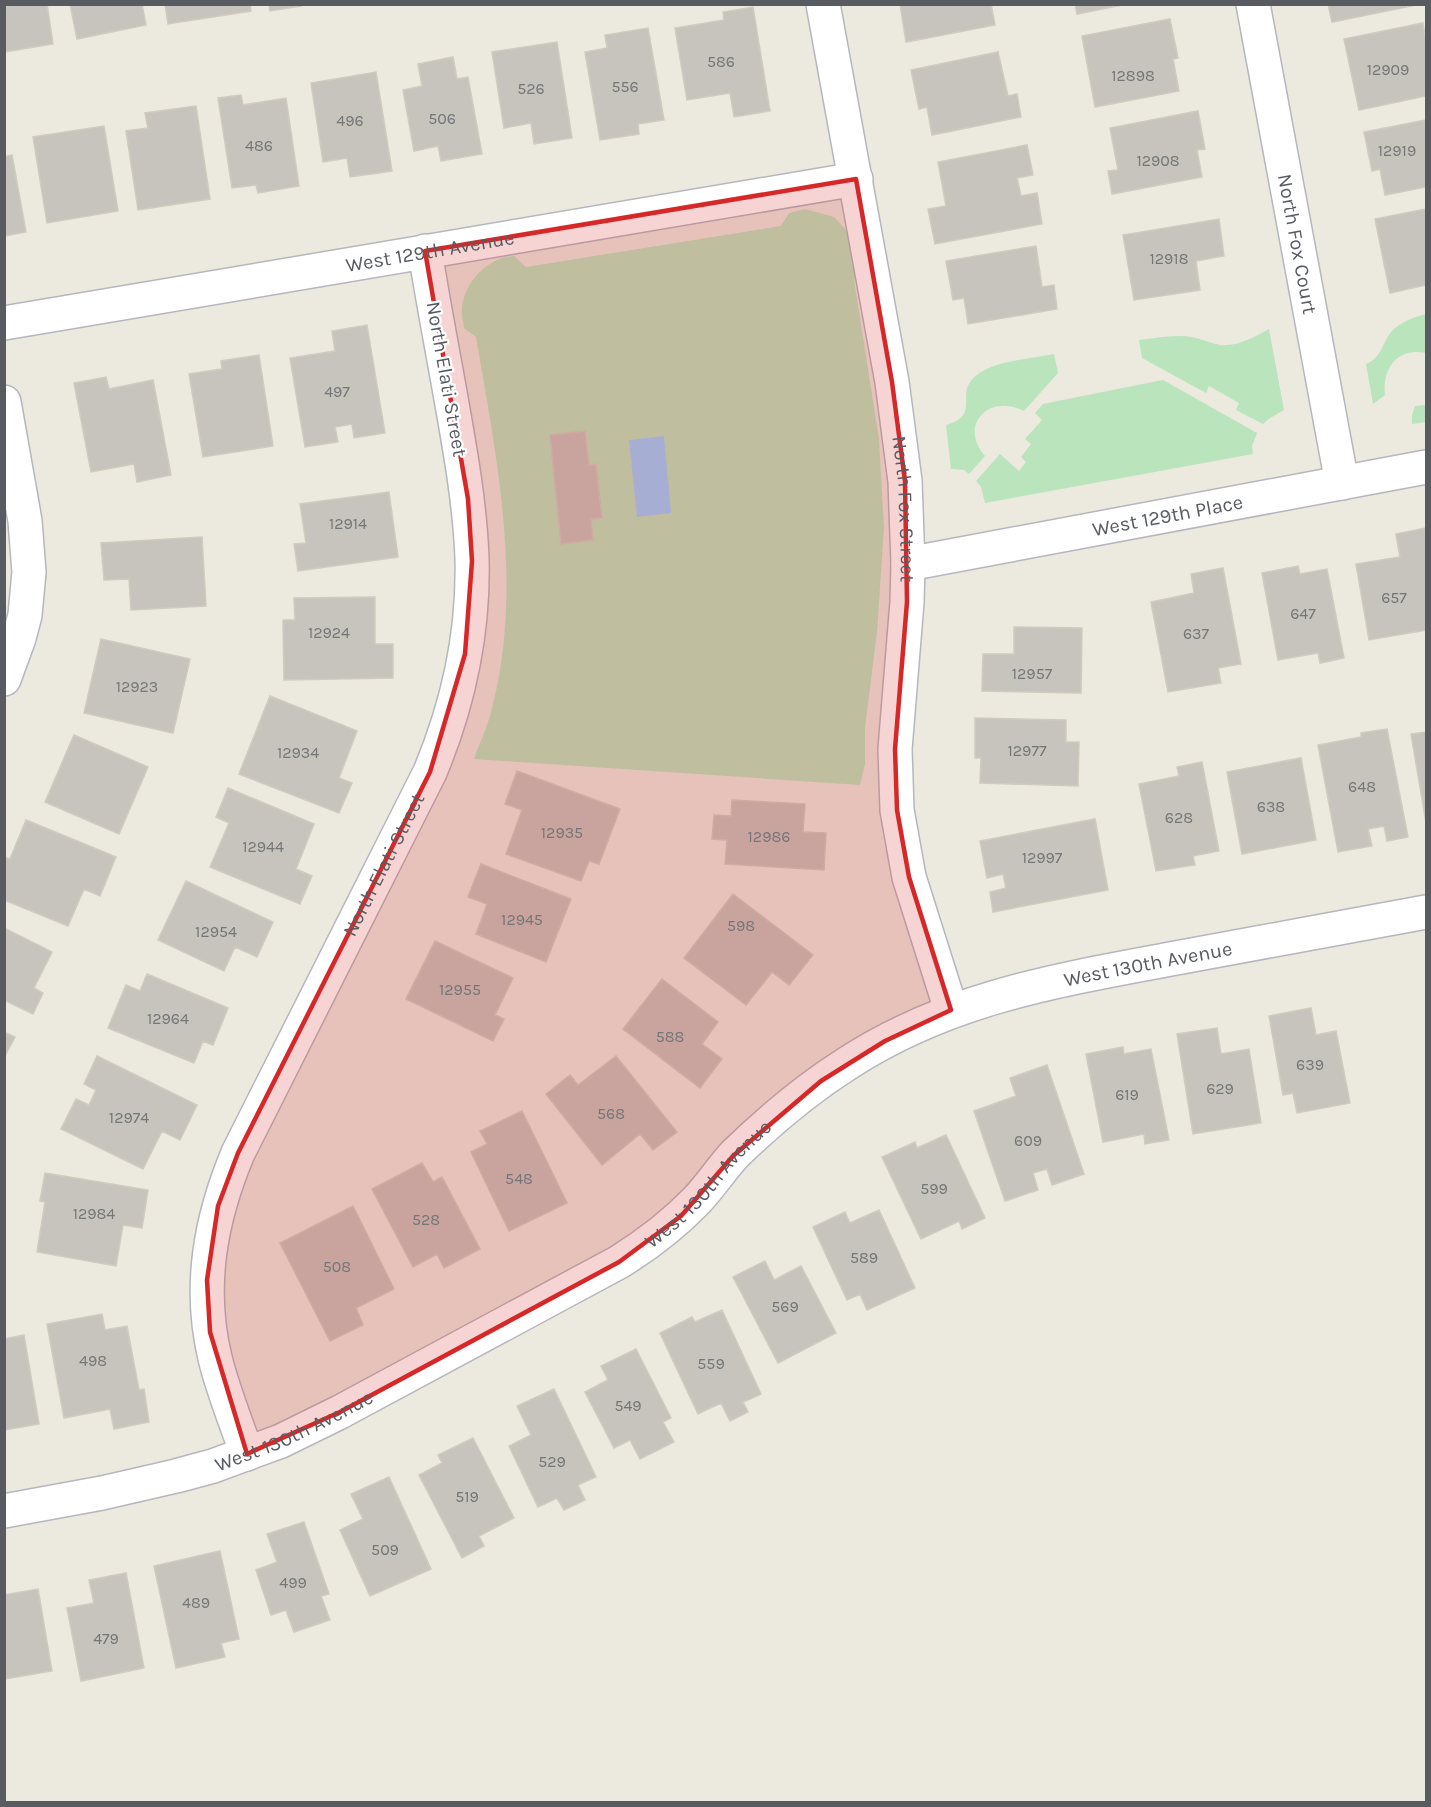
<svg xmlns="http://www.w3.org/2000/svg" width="1431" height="1807" font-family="Karla,sans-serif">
	<rect width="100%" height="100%" fill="#ece9df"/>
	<!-- green -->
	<path fill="#bae4bc" d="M805,209L834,217L849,233L862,253L854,280L879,439L884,528L877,632L865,728V764L860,785L474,759C479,744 487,728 491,712C524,589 497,460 476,337L464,328C464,324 462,319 462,314C460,287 486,257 514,256L526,267L781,226L789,213Z
		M1426,314V353C1398,347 1382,368 1385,395L1373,404L1366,364C1382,358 1382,342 1392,331C1401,322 1414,317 1426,314Z
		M1269,329L1284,410L1270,418L1263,424L1236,410L1239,403L1209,386L1206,393L1142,358L1139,340C1157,338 1174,334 1192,337C1201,339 1210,343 1220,345C1237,347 1255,337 1269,329Z
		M1054,354L1058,373L1024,411C989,393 958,425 985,456L969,474L964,470L951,469L946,425C979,416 958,396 971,381C986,361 1031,359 1054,354Z
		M1163,380L1257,433L1252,446L1253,454L985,503L981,487L976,481L1000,454L1019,471L1026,462L1021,457L1031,444L1025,439L1042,420L1035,413L1043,404Z
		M1426,405V422L1412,424V415L1415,406Z"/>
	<!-- water -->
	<path fill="#9cd0ff" d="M664,436L671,513L637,517L629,440Z"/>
	<!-- building -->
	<path fill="#c6c4bc" stroke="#d0cbbe" stroke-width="1.5" d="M4,4H47L53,44L4,52Z
		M70,4H142L146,25L77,39Z
		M165,4H250L251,11L168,24Z
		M269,4H301V6L270,11Z
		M900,4H991L995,25L906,42Z
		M1075,4H1127L1077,14Z
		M1328,4H1421L1332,22Z
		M753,7L770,111L734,117L730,93L687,100L675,28L724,20L723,12Z
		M1170,19L1178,58L1173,59L1179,91L1095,107L1082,36Z
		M1423,23L1426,41V96L1359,110L1344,39Z
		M648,28L664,120L638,124L639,134L600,140L585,52L607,48L605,35Z
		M557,42L572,138L534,144L531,123L504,128L492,52Z
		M998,52L1008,96L1017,94L1021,117L932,135L927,107L919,109L911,70Z
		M453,57L457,79L468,77L482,154L441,161L438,146L414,151L403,90L422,86L418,64Z
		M376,72L392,171L350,177L347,158L323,162L311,83Z
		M241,95L243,105L286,98L299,186L258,193L256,185L232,188L218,98Z
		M196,106L210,199L138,210L126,131L148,128L145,113Z
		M1198,111L1205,149L1197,150L1202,177L1112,194L1108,171L1118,170L1110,128Z
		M1426,120V187L1385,195L1380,169L1372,171L1364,132Z
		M104,126L118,211L47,223L33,137Z
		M1027,145L1033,175L1017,178L1021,196L1037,193L1042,224L935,244L928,209L946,206L938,162Z
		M12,155L26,232L4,236V157Z
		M1426,209V285L1390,293L1375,219Z
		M1219,219L1224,256L1196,261L1200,290L1134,300L1123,235Z
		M1036,246L1042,287L1054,285L1057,309L968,324L964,298L953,300L946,261Z
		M367,325L385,433L354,438L352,424L335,427L338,442L305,447L290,358L335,351L332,331Z
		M259,355L273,446L203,457L189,374L222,369L221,361Z
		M106,377L109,389L153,380L171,475L137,482L134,464L91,472L74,383Z
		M585,431L589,465L596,464L602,518L591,519L593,540L561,544L550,435Z
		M389,492L398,557L298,571L294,544L306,543L300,504Z
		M1426,528V630L1369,640L1356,564L1400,557L1396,534Z
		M202,537L206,606L131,610L129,579L104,580L101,543Z
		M1298,566L1300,574L1327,569L1344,658L1320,663L1318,653L1278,660L1262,573Z
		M1223,568L1241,664L1218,668L1221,683L1168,692L1151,602L1194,593L1191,574Z
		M375,597V644H393V678L284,680L283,620H295L294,598Z
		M1014,627L1082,628L1081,693L982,691L983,654H1014Z
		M101,639L190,659L173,733L84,713Z
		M270,696L357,731L339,778L352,783L339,813L239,774Z
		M975,718L1066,720V742H1079L1078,786L980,783L981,758H975Z
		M1387,729L1408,837L1387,841L1384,826L1368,829L1372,846L1338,852L1318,745L1361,737V733Z
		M1426,732V823L1411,734Z
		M74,735L148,767L119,834L45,802Z
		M1301,758L1316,840L1242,854L1227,772Z
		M1202,762L1219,851L1193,856L1195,865L1156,871L1139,784L1179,776L1177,767Z
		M517,771L620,809L599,864L589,861L581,881L506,854L522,810L505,804Z
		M228,788L314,824L296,869L312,876L300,904L210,867L229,823L216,817Z
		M732,800L805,804L803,832L826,833L824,870L725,864L727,840L712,839L714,815L731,816Z
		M1095,819L1108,890L993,912L990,892L1006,888L1003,874L987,878L980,841Z
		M26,820L116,857L100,896L84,889L68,926L4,900V857L10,859Z
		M481,864L571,899L546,962L476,934L487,904L468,897Z
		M186,881L273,922L257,957L235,947L224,971L158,940Z
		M733,894L813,955L789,985L772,972L746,1005L684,958Z
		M4,928L52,952L34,988L43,993L33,1014L4,1000Z
		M435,941L513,978L495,1015L504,1019L493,1041L406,999Z
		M147,974L228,1008L213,1045L203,1041L194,1063L108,1028L126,985L140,991Z
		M662,979L718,1022L702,1044L722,1059L700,1088L623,1029Z
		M1311,1008L1316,1035L1336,1031L1350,1103L1297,1113L1293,1093L1283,1095L1269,1016Z
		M1217,1028L1221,1054L1249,1049L1261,1123L1193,1134L1177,1034Z
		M4,1032L15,1037L4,1058Z
		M1123,1047L1124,1054L1151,1049L1169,1140L1145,1144L1144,1134L1103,1142L1086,1054Z
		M97,1056L197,1105L180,1140L162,1131L143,1169L61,1129L76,1099L89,1105L96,1090L84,1084Z
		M616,1056L677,1132L653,1150L640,1134L602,1165L546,1094L570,1075L578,1085Z
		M1047,1065L1084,1174L1052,1185L1047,1169L1033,1173L1038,1190L1005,1201L974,1111L1016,1096L1010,1078Z
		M522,1111L567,1203L509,1231L471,1152L487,1144L480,1131Z
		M946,1135L985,1218L962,1229L959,1221L921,1239L882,1157L915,1142L917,1148Z
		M422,1163L433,1182L442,1177L480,1249L444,1268L437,1254L413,1267L372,1189Z
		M45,1173L148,1190L142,1228L123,1225L116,1266L37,1252L45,1202L40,1201Z
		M353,1206L394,1289L356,1308L363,1325L330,1341L280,1243Z
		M879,1210L915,1288L867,1310L860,1294L847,1300L813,1227L845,1212L850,1223Z
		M765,1261L774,1280L801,1266L836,1333L778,1363L733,1277Z
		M722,1310L761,1394L743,1402L748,1412L730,1421L721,1403L698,1414L660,1333L692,1317L695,1322Z
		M102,1314L105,1330L127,1326L139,1390L144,1389L149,1422L114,1429L110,1409L64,1418L47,1324Z
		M24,1335L39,1424L4,1430V1339Z
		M636,1349L671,1418L663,1422L674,1442L640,1459L630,1440L614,1448L585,1392L608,1380L601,1366Z
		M554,1389L596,1477L578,1485L585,1500L564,1510L557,1498L538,1507L509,1446L531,1435L517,1406Z
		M473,1438L514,1518L479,1536L484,1546L462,1558L419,1475L442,1463L438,1455Z
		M389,1477L431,1569L370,1596L340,1530L363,1519L351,1494Z
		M304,1522L329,1594L321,1596L330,1620L294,1632L286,1610L271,1615L256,1570L277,1562L267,1534Z
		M220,1551L239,1639L221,1643L225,1657L176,1668L154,1566Z
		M126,1573L144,1668L81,1681L67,1608L94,1603L89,1580Z
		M38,1589L52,1671L4,1679V1595Z"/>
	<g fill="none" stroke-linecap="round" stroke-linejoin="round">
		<defs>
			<g id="street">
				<path id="s1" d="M823,4L892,382L905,481L908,564L907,602L895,749L897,810L909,877L951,1010"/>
				<path id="s2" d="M1253,4L1342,483"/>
				<path id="s3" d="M4,323L856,179"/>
				<path d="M4,402L25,521L29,572L25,615L19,638L4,679"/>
				<path id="s4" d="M908,564L1426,467"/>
				<path id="s5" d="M247,1454C236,1422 223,1391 215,1358C198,1287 210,1220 238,1153L430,772C458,705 474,632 472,558C470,506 461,455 452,404C443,353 433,302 425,251"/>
				<path id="s6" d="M4,1511L102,1493L176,1476L213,1466L281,1441L340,1412L619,1262C648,1244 674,1224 697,1200C711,1185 722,1168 735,1154C770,1120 807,1089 848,1063C950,997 1059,980 1176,958C1259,943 1343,927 1426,912"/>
			</g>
		</defs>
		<!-- street casing -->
		<use href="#street" stroke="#b5b7bd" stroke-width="36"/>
		<!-- street -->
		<use href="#street" stroke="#fff" stroke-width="33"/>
	</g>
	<!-- marked area -->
	<path fill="#d62828" fill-opacity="0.2" stroke="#d62828" stroke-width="4.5" stroke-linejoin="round" d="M856,179L892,382L905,481L907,602L895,749L897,810L909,877L951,1010L885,1041L821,1081L733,1156L681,1216L619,1262L340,1412L247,1454L210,1332L207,1280L218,1206L238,1153L430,772L465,654L472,561L468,499L425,251Z"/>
	<g text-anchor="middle" stroke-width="4.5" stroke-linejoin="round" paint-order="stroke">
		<!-- number labels -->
		<g font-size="16" fill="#747678">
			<text x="721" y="67">586</text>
			<text x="1388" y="75">12909</text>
			<text x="1133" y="81">12898</text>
			<text x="625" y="92">556</text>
			<text x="531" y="94">526</text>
			<text x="442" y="124">506</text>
			<text x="350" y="126">496</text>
			<text x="259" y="151">486</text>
			<text x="1397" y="156">12919</text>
			<text x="1158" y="166">12908</text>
			<text x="1169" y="264">12918</text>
			<text x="337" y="397">497</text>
			<text x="348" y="529">12914</text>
			<text x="1394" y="603">657</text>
			<text x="1303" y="619">647</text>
			<text x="329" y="638">12924</text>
			<text x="1196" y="639">637</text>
			<text x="1032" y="679">12957</text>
			<text x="137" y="692">12923</text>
			<text x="1027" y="756">12977</text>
			<text x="298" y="758">12934</text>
			<text x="1362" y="792">648</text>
			<text x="1271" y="812">638</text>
			<text x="1179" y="823">628</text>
			<text x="562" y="838">12935</text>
			<text x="769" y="842">12986</text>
			<text x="263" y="852">12944</text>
			<text x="1042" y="863">12997</text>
			<text x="522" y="925">12945</text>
			<text x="741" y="931">598</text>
			<text x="216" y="937">12954</text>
			<text x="460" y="995">12955</text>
			<text x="168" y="1024">12964</text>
			<text x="670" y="1042">588</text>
			<text x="1310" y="1070">639</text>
			<text x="1220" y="1094">629</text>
			<text x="1127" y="1100">619</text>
			<text x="611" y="1119">568</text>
			<text x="129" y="1123">12974</text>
			<text x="1028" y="1146">609</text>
			<text x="519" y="1184">548</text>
			<text x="934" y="1194">599</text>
			<text x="94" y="1219">12984</text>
			<text x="426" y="1225">528</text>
			<text x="864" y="1263">589</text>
			<text x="337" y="1272">508</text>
			<text x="785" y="1312">569</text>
			<text x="93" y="1366">498</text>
			<text x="711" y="1369">559</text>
			<text x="628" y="1411">549</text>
			<text x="552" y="1467">529</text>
			<text x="467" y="1502">519</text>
			<text x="385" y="1555">509</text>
			<text x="293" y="1588">499</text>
			<text x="196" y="1608">489</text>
			<text x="106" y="1644">479</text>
		</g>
		<!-- street labels -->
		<g font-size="20" fill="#585c61" stroke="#fff">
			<text dy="7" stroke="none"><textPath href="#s2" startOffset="244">North Fox Court</textPath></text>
			<text dy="7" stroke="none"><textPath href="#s3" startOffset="432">West 129th Avenue</textPath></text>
			<text transform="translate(447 379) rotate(80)" y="7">North Elati Street</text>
			<text dy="7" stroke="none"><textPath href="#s1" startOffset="512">North Fox Street</textPath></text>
			<text dy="7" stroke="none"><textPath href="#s4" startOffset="264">West 129th Place</textPath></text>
			<text dy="7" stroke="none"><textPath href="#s5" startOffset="634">North Elati Street</textPath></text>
			<text dy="7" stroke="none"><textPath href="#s6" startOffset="1292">West 130th Avenue</textPath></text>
			<text dy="7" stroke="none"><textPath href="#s6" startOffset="788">West 130th Avenue</textPath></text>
			<text dy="7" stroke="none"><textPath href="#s6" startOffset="302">West 130th Avenue</textPath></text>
		</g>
	</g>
	<!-- border -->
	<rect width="1431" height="1807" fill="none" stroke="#585c61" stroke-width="12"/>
</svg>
